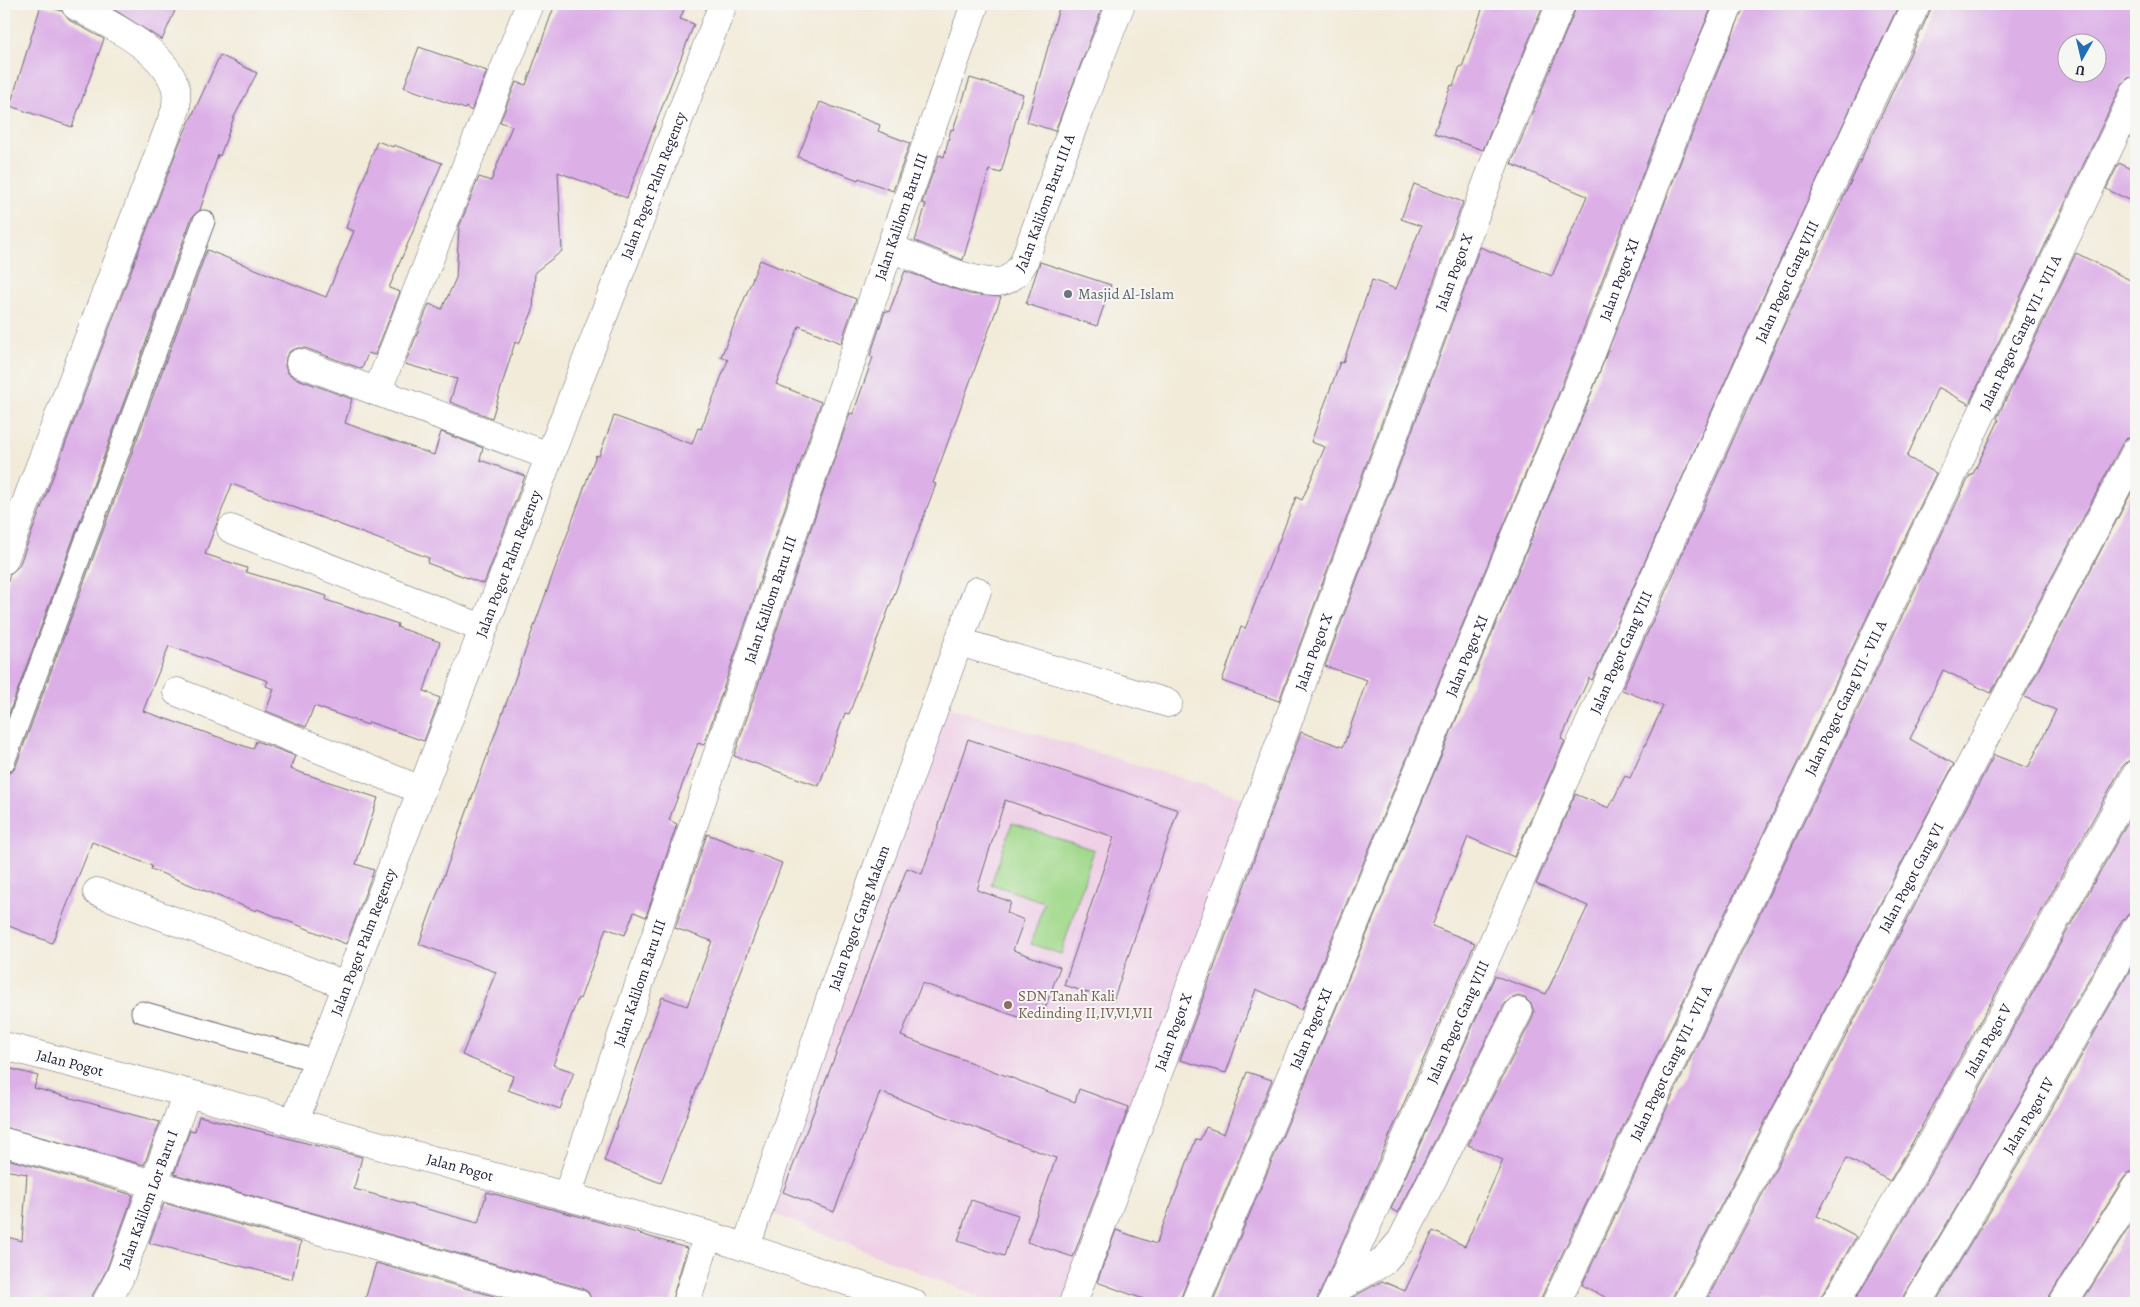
<svg xmlns="http://www.w3.org/2000/svg" width="2140" height="1307" font-family="Alegreya,serif">
	<rect width="100%" height="100%" fill="#f6f6f2"/>
	<filter id="ink" filterUnits="userSpaceOnUse"><feTurbulence type="fractalNoise" baseFrequency=".02" numOctaves="2"/><feDisplacementMap in="SourceGraphic" scale="10" xChannelSelector="R" yChannelSelector="G"/><feConvolveMatrix kernelMatrix="1 2 1 2 8 2 1 2 1" color-interpolation-filters="sRGB"/></filter>
	<filter id="wash" filterUnits="userSpaceOnUse"><feTurbulence type="fractalNoise" baseFrequency=".0096" numOctaves="4" result="noise"/><feDisplacementMap in="SourceGraphic" scale="20" xChannelSelector="R" yChannelSelector="G"/><feGaussianBlur stdDeviation="1.12" result="paint"/><feColorMatrix in="noise" values="0 0 0 0 0 0 0 0 0 0 0 0 0 0 0 0 0 1.4 0 .05"/><feComposite in="paint" operator="in"/></filter>
	<g filter="url(#wash)">
		<rect width="100%" height="100%" fill="#f2ebd9"/>
		<!-- built -->
		<path fill="#efd0e7" d="M942,705L1252,800L1071,1303H995L767,1211Z"/>
		<!-- green -->
		<path fill="#a1d98b" stroke="#627e63" d="M1012,823L1094,850L1061,954L1031,944L1044,902L991,884Z"/>
		<g id="blocks">
			<!-- building -->
			<path fill="#dcafe7" fill-rule="evenodd" d="M105,4H178L162,40Z
				M555,4H686L680,19L694,24L627,198L558,172L562,251L535,272L533,310L519,344L515,342L492,418L450,402L457,379L405,364L429,304L442,309L456,278L459,227L479,177L491,181L512,126L500,122L516,82L526,85Z
				M1060,4H1104L1055,131L1027,122Z
				M1484,4H1544L1483,150L1434,133L1451,85L1453,86L1460,66L1462,67Z
				M1576,4H1713L1653,147L1557,398L1302,1010L1256,989L1226,1073L1180,1060L1301,732L1343,747L1367,680L1325,666L1480,247L1552,276L1587,196L1511,164L1575,10Z
				M1745,4H1899L1752,321L1592,680L1589,678L1561,739L1565,741L1514,857L1468,837L1432,926L1475,943L1318,1297L1317,1303H1212L1302,1090L1585,410L1682,158Z
				M1931,4H2136V76L2128,78L2122,84L1969,404L1938,387L1907,457L1936,473L1542,1296L1541,1303H1349L1351,1298L1382,1281L1405,1291L1433,1231L1465,1246L1503,1160L1468,1145L1532,1019L1534,1012L1531,1004L1525,998L1518,996L1510,999L1504,1005L1398,1213L1391,1209L1495,976L1546,994L1588,906L1536,884L1575,794L1609,808L1625,776L1630,778L1663,706L1622,690L1780,334L1930,11ZM2068,42H2098V72H2068Z
				M41,5L62,11L69,20L104,39L72,127L10,106Z
				M419,47L487,71L471,111L466,107L465,109L404,87Z
				M220,55L257,73L234,117L220,156L218,155L200,210L192,217L4,727V595L10,574L19,566L180,142Z
				M970,78L1023,94L1001,173L989,170L963,260L915,241L926,204L922,203L939,155L944,157L951,129L953,130Z
				M820,102L880,125L878,131L910,143L893,191L859,178L858,180L798,157Z
				M377,141L393,147L394,145L442,163L389,288L400,292L375,355L368,353L362,369L305,348H298L290,351L286,357L285,366L288,373L295,378L352,399L345,423L434,455L441,432L483,448L480,460L525,476L484,584L427,563L429,558L232,484L205,554L247,568L246,572L327,596L326,600L398,624L397,627L440,642L424,691L440,698L424,741L369,722L368,725L314,706L306,727L266,711L274,689L266,686L268,681L169,646L143,711L253,749L256,741L295,756L290,769L378,798L356,864L374,870L346,944L257,909L256,911L223,898L151,869L152,866L92,842L52,943L4,924V774L12,772L16,766L207,250L326,297L354,231L346,228Z
				M2119,163L2136,171V203L2106,189Z
				M1414,184L1463,202L1279,701L1222,681L1241,627L1245,629L1296,497L1302,500L1325,447L1311,442L1340,362L1343,363L1372,280L1396,289L1421,226L1401,219Z
				M2076,253L2136,283V431L2133,436L2127,438L2122,444L1991,693L1943,670L1910,739L1954,764L1673,1296L1671,1303H1616L1582,1285L1970,475L1972,476L1999,420L1997,418Z
				M760,260L856,299L841,343L799,326L776,384L821,402L704,745L698,743L669,820L677,824L646,917L634,912L625,935L606,928L580,999L578,998L553,1065L574,1072L560,1109L508,1090L513,1076L462,1055L496,972L419,944L596,455L599,456L614,416L692,444L698,428L701,429L728,360L721,357Z
				M1040,262L1111,285L1097,326L1026,304Z
				M905,271L969,294L1001,297L933,483L936,484L849,714L845,713L819,786L734,756L850,413L853,414L873,357L870,356L885,311L889,312Z
				M2132,491L2136,493V759L2128,761L2122,767L1919,1131L1890,1181L1847,1158L1817,1216L1856,1237L1822,1295L1819,1303H1705L1994,755L2028,768L2056,710L2024,697Z
				M968,739L1178,810L1113,1001L1064,985L1114,837L1005,800L977,890L1011,902L1007,913L1024,920L1013,950L1060,967L1041,1019L1026,1015L1024,1019L922,983L901,1036L1075,1102L1079,1089L1129,1107L1073,1257L1027,1242L1056,1158L880,1092L834,1212L783,1192L907,868L922,874Z
				M2136,807V912L2129,914L2122,920L2020,1101L1904,1295L1901,1303H1853L1947,1147Z
				M707,834L782,863L661,1183L604,1161L662,997L687,1006L712,941L675,928Z
				M2136,959V1171L2128,1173L2123,1179L2050,1295L2048,1303H1935L2047,1117Z
				M4,1067L38,1076L34,1088L160,1122L144,1165L4,1127Z
				M1247,1072L1272,1080L1181,1297L1180,1303H1154L1097,1282L1116,1230L1156,1244L1196,1139L1200,1140L1206,1127L1224,1134Z
				M199,1116L362,1157L354,1189L478,1223L487,1192L593,1220L687,1248L671,1303H593L588,1292L581,1288L174,1174L190,1130L195,1131Z
				M4,1158L133,1195L106,1271L92,1296L90,1303H4V1236L22,1241L27,1174L4,1170Z
				M971,1200L1018,1215L1004,1256L958,1241Z
				M164,1203L301,1242L292,1279L149,1243Z
				M2136,1216V1303H2081Z
				M376,1263L504,1299L503,1303H364Z"/>
		</g>
	</g>
	<g filter="url(#ink)">
		<use href="#blocks" fill-opacity="0" stroke="#6b6872" stroke-width="1"/>
		<g fill="none" stroke-linecap="round" stroke-linejoin="round">
			<defs>
				<path id="service" d="M4,762L204,221
					M142,1012L317,1061"/>
				<g id="minor">
					<path id="s1" d="M890,248C918,258 970,284 998,282C1010,281 1017,273 1023,264L1079,110L1121,4"/>
					<path d="M300,363L549,456"/>
					<path d="M377,392L530,4"/>
					<path d="M231,529L482,628"/>
					<path d="M4,560L176,109C176,103 177,95 176,89C166,50 109,24 76,6V4"/>
					<path d="M959,642L1168,703"/>
					<path d="M177,692L421,790"/>
					<path d="M97,892L346,985"/>
					<path id="s2" d="M294,1123L723,4"/>
					<path d="M4,1142L577,1303"/>
					<path id="s3" d="M567,1196L890,248L975,4"/>
					<path id="s4" d="M746,1247L840,970L977,591"/>
					<path d="M1339,1287L1383,1262L1401,1241L1518,1012"/>
					<path id="s5" d="M106,1303L120,1277L187,1093"/>
					<path d="M686,1303L708,1235"/>
					<path id="s6" d="M1073,1303L1498,153L1561,4"/>
					<path id="s7" d="M1195,1303C1322,1004 1447,705 1571,404C1625,271 1670,134 1730,4"/>
					<path id="s8" d="M1332,1303C1528,871 1712,433 1916,4"/>
					<path id="s9" d="M1556,1303L2136,91"/>
					<path id="s10" d="M1687,1303L2136,451"/>
					<path id="s11" d="M1835,1303L1933,1139L2136,775"/>
					<path id="s12" d="M1917,1303L2033,1109L2136,928"/>
					<path d="M2063,1303L2136,1187"/>
				</g>
				<g id="tertiary">
					<path id="s13" d="M4,1046L187,1093L708,1235L913,1303"/>
				</g>
			</defs>
			<!-- service casing -->
			<use href="#service" stroke="#6b6872" stroke-width="23"/>
			<!-- minor casing -->
			<use href="#minor" stroke="#6b6872" stroke-width="29"/>
			<!-- tertiary casing -->
			<use href="#tertiary" stroke="#6b6872" stroke-width="29"/>
			<!-- service -->
			<use href="#service" stroke="#fff" stroke-width="21"/>
			<!-- minor -->
			<use href="#minor" stroke="#fff" stroke-width="28"/>
			<!-- tertiary -->
			<use href="#tertiary" stroke="#fff" stroke-width="28"/>
		</g>
	</g>
	<!-- markers -->
	<circle fill="#6b7280" stroke="#f6f6f2" stroke-width="2" cx="1068" cy="294" r="5"/>
	<circle fill="#8d6e63" stroke="#f6f6f2" stroke-width="2" cx="1008" cy="1005" r="5"/>
	<g text-anchor="middle" stroke-width="4" stroke-linejoin="round" paint-order="stroke">
		<!-- street labels -->
		<g font-size="15" fill="#22223b" stroke="#f6f6f2">
			<text dy="5" stroke="none"><textPath href="#s2" startOffset="1004">Jalan Pogot Palm Regency</textPath></text>
			<text dy="5" stroke="none"><textPath href="#s1" startOffset="211">Jalan Kalilom Baru III A</textPath></text>
			<text dy="5" stroke="none"><textPath href="#s3" startOffset="1035">Jalan Kalilom Baru III</textPath></text>
			<text dy="5" stroke="none"><textPath href="#s6" startOffset="1099">Jalan Pogot X</textPath></text>
			<text dy="5" stroke="none"><textPath href="#s7" startOffset="1108">Jalan Pogot XI</textPath></text>
			<text dy="5" stroke="none"><textPath href="#s8" startOffset="1118">Jalan Pogot Gang VIII</textPath></text>
			<text dy="5" stroke="none"><textPath href="#s9" startOffset="1076">Jalan Pogot Gang VII - VII A</textPath></text>
			<text dy="5" stroke="none"><textPath href="#s2" startOffset="599">Jalan Pogot Palm Regency</textPath></text>
			<text dy="5" stroke="none"><textPath href="#s3" startOffset="630">Jalan Kalilom Baru III</textPath></text>
			<text dy="5" stroke="none"><textPath href="#s6" startOffset="694">Jalan Pogot X</textPath></text>
			<text dy="5" stroke="none"><textPath href="#s8" startOffset="712">Jalan Pogot Gang VIII</textPath></text>
			<text dy="5" stroke="none"><textPath href="#s7" startOffset="702">Jalan Pogot XI</textPath></text>
			<text dy="5" stroke="none"><textPath href="#s9" startOffset="671">Jalan Pogot Gang VII - VII A</textPath></text>
			<text dy="5" stroke="none"><textPath href="#s10" startOffset="481">Jalan Pogot Gang VI</textPath></text>
			<text dy="5" stroke="none"><textPath href="#s4" startOffset="348">Jalan Pogot Gang Makam</textPath></text>
			<text dy="5" stroke="none"><textPath href="#s2" startOffset="194">Jalan Pogot Palm Regency</textPath></text>
			<text dy="5" stroke="none"><textPath href="#s3" startOffset="225">Jalan Kalilom Baru III</textPath></text>
			<text dy="5" stroke="none"><textPath href="#s8" startOffset="308">Jalan Pogot Gang VIII</textPath></text>
			<text dy="5" stroke="none"><textPath href="#s7" startOffset="298">Jalan Pogot XI</textPath></text>
			<text dy="5" stroke="none"><textPath href="#s6" startOffset="289">Jalan Pogot X</textPath></text>
			<text dy="5" stroke="none"><textPath href="#s11" startOffset="304">Jalan Pogot V</textPath></text>
			<text dy="5" stroke="none"><textPath href="#s13" startOffset="68">Jalan Pogot</textPath></text>
			<text dy="5" stroke="none"><textPath href="#s9" startOffset="266">Jalan Pogot Gang VII - VII A</textPath></text>
			<text dy="5" stroke="none"><textPath href="#s12" startOffset="218">Jalan Pogot IV</textPath></text>
			<text dy="5" stroke="none"><textPath href="#s13" startOffset="472">Jalan Pogot</textPath></text>
			<text dy="5" stroke="none"><textPath href="#s5" startOffset="112">Jalan Kalilom Lor Baru I</textPath></text>
		</g>
		<!-- worship labels -->
		<g font-size="15" fill="#5b616d" stroke="#f6f6f2" text-anchor="start">
			<text x="1078" y="299">Masjid Al-Islam</text>
		</g>
		<!-- education labels -->
		<g font-size="15" fill="#785e54" stroke="#f6f6f2" text-anchor="start">
			<text x="1018" y="1001">SDN Tanah Kali<tspan x="1018" dy="17">Kedinding II,IV,VI,VII</tspan></text>
		</g>
	</g>
	<!-- margin -->
	<rect width="2140" height="1307" fill="none" stroke="#f6f6f2" stroke-width="20"/>
	<!-- north arrow -->
	<g transform="translate(2082 58) rotate(188)"><circle r="24" fill="#f6f6f2" stroke="#a1a1a9"/>
	<path d="M0-4L9 19L0 12L-9 19Z" fill="#1f6fb2"/>
	<text y="-8" font-size="14" font-weight="bold" text-anchor="middle" fill="#22223b">U</text>
	</g>
</svg>
